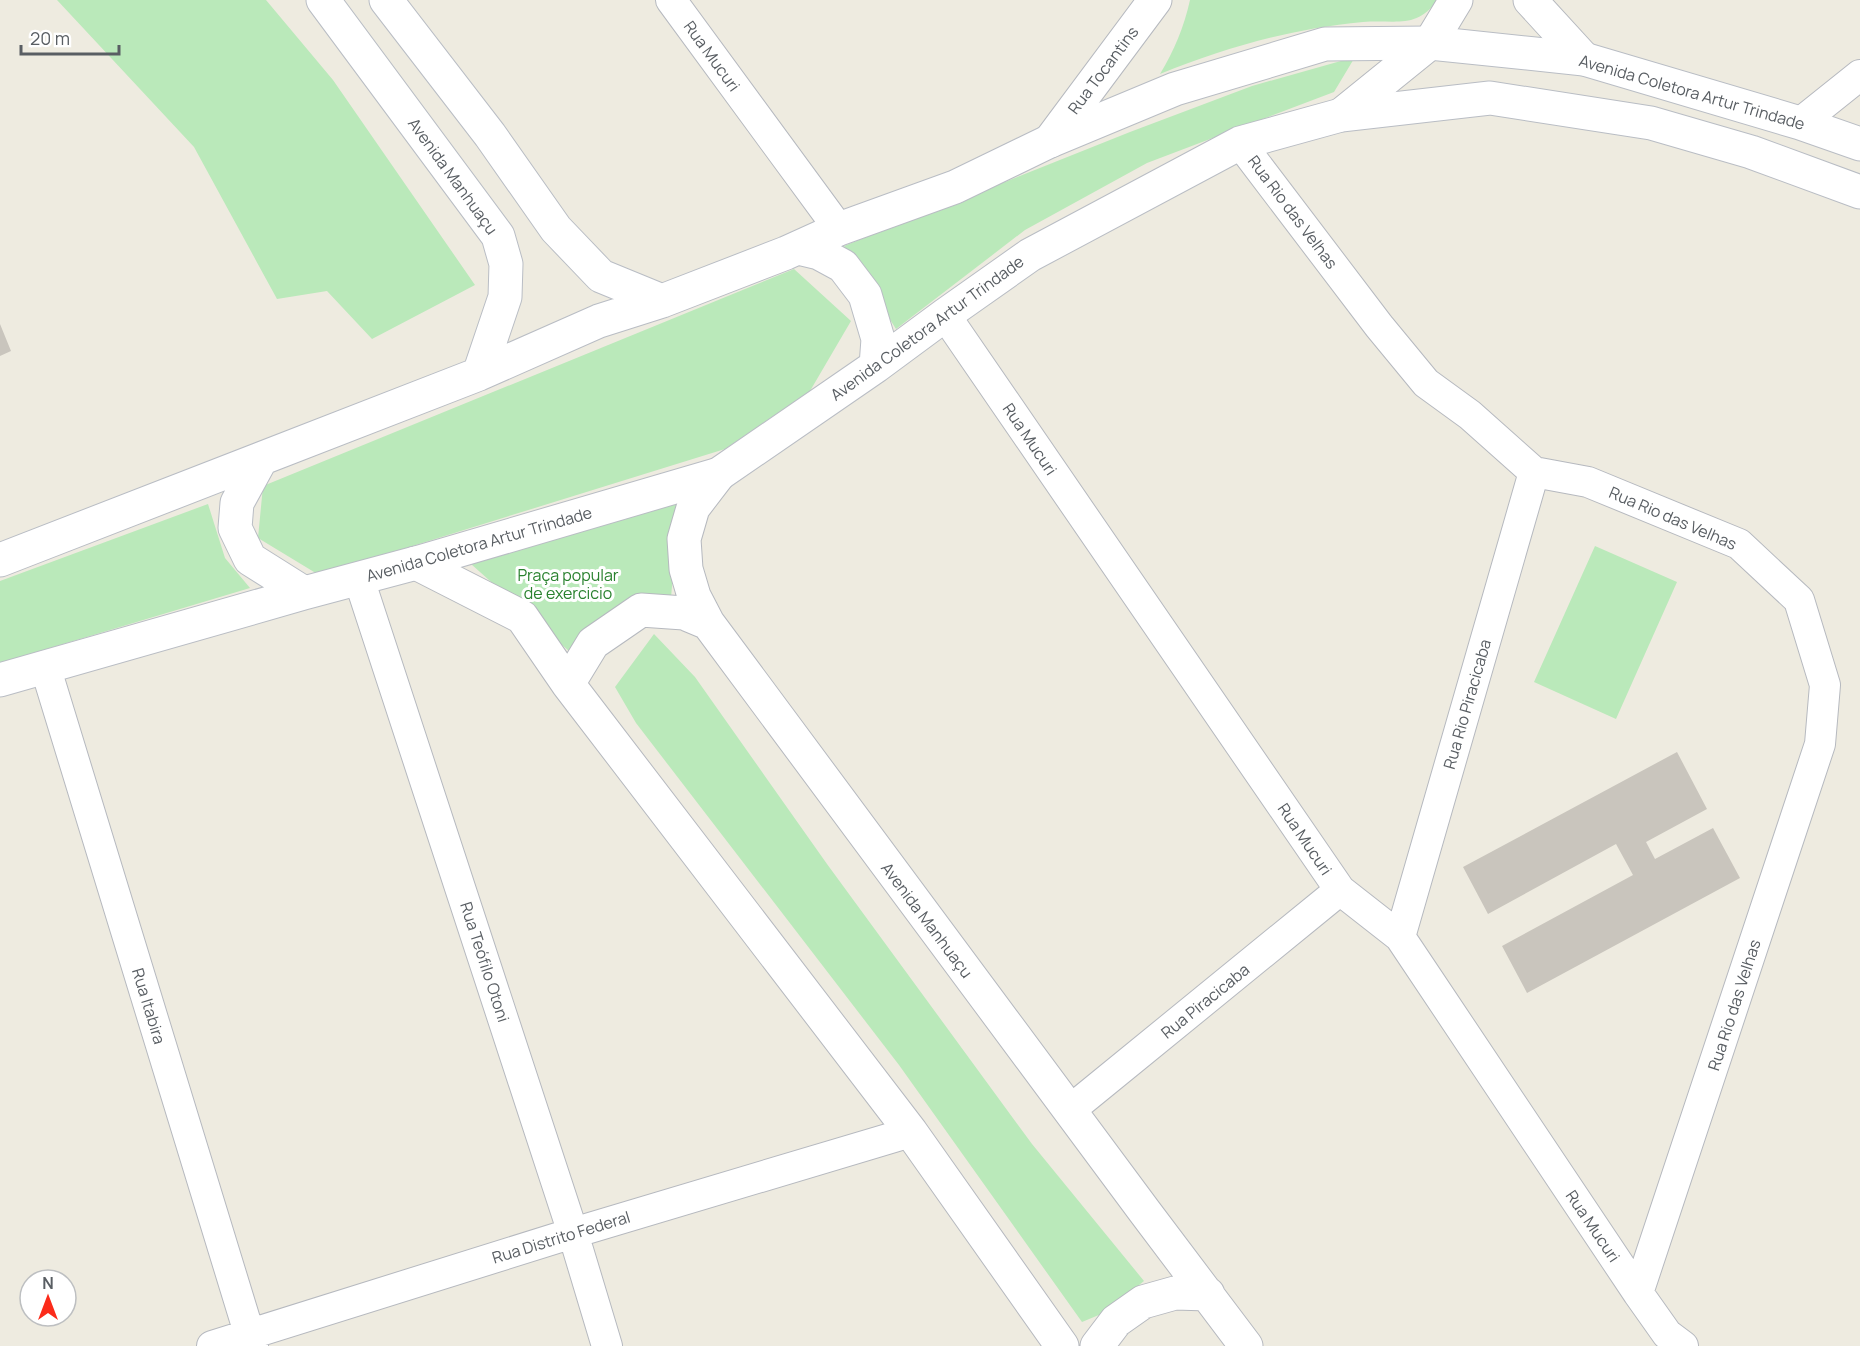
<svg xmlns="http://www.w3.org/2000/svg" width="1860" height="1346" font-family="Manrope,sans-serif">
	<rect width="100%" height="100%" fill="#eeebe0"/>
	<!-- green -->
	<path fill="#bae9ba" d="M57,0H266L333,80L475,285L372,339L327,291L277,299L194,147Z
		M1190,0H1437C1417,30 1394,19 1363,22C1290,29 1228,47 1160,74C1174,51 1184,27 1190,0Z
		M1355,57L1334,92L1147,163L1025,230L896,329L844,246L1130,132L1252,86Z
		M794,269L851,321L810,391L725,449L319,575L258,538L263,486Z
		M680,494L671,598L570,652L471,564Z
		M208,504L225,558L250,588L0,663V581Z
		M1595,546L1677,582L1616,719L1534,682Z
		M654,634L695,677L827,864L1032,1144L1144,1281L1106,1312L1082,1322L899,1065L636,723L615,687Z"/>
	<!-- building -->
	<path fill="#c9c5bd" d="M0,324L11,351L0,356Z
		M1677,752L1707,809L1646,842L1655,859L1713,828L1740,878L1527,993L1502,946L1633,875L1616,844L1488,914L1463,867Z"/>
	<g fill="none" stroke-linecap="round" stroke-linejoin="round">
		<defs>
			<path id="minor" d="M671,0L839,229
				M1800,123L1860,75
				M1240,143L1379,326L1426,383L1470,415L1534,472L1588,482L1739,544L1799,600L1825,685L1820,744L1638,1293
				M945,315L1340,890L1400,937L1638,1293L1667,1334L1683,1346
				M359,579L573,1233L607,1346
				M45,666L253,1346
				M1400,937L1534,472
				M1069,1111L1340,890
				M212,1346L573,1233L911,1132"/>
			<path id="tertiary" d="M1530,0L1584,59
				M1341,115L1430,43L1456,0
				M1050,141L1155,0
				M719,474L693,508L684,539L686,569L694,596L708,623L1145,1212L1246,1346
				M416,563L522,617L568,684L911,1132L1062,1346
				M568,684L593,643L641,610L684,613L708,623
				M1097,1346L1116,1321L1143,1302L1175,1293L1208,1294"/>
			<path id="secondary" d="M323,0L498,236L506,264L505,297L479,374
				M386,0L490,135L556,229L601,276L662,301
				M798,248L819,253L843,266L865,295L878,339L876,366
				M261,459L237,503L235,528L250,559L304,593
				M0,560L479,374L599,321L662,301L786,253L839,229L955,187L1050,141L1175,89L1325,44L1430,43L1584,59L1800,123L1860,144
				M0,680L304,593L416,563L719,474L876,366L945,315L1030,255L1240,143L1341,115L1490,98L1651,123L1751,152L1860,192"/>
		</defs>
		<!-- minor casing -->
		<use href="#minor" stroke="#b6b9bf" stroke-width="32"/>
		<!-- tertiary casing -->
		<use href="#tertiary" stroke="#b6b9bf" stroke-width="35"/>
		<!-- secondary casing -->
		<use href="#secondary" stroke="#b9bdc4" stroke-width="35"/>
		<!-- minor -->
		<use href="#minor" stroke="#fff" stroke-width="30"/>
		<!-- tertiary -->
		<use href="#tertiary" stroke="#fff" stroke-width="33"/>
		<!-- secondary -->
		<use href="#secondary" stroke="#fff" stroke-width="33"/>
	</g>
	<g text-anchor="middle" stroke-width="6" stroke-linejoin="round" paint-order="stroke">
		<!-- street labels -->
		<g font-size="16" fill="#595e63" stroke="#fff">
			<text transform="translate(712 56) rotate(54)" y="6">Rua Mucuri</text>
			<text transform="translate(1103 70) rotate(-53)" y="6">Rua Tocantins</text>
			<text transform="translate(1692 92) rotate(16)" y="6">Avenida Coletora Artur Trindade</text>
			<text transform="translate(453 176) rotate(54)" y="6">Avenida Manhuaçu</text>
			<text transform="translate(1293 212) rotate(53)" y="6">Rua Rio das Velhas</text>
			<text transform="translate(927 328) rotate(-36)" y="6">Avenida Coletora Artur Trindade</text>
			<text transform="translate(1030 439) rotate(56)" y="6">Rua Mucuri</text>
			<text transform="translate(1673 518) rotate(23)" y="6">Rua Rio das Velhas</text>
			<text transform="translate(479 544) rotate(-16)" y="6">Avenida Coletora Artur Trindade</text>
			<text transform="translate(1467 704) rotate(-74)" y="6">Rua Rio Piracicaba</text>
			<text transform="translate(1305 839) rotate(56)" y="6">Rua Mucuri</text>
			<text transform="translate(927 920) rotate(53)" y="6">Avenida Manhuaçu</text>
			<text transform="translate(485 962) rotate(72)" y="6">Rua Teófilo Otoni</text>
			<text transform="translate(1205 1001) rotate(-39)" y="6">Rua Piracicaba</text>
			<text transform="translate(1734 1005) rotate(-72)" y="6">Rua Rio das Velhas</text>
			<text transform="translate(149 1006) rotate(73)" y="6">Rua Itabira</text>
			<text transform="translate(1593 1226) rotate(56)" y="6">Rua Mucuri</text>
			<text transform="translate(561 1237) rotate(-17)" y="6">Rua Distrito Federal</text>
		</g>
		<!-- park labels -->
		<g font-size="16" fill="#2a822f" stroke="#fff">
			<text x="568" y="581">Praça popular<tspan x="568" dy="18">de exercicio</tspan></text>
		</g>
	</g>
	<!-- north arrow -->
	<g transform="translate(48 1298)"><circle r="28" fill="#ffffff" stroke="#bdbfc1" stroke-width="1.5"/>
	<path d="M0-4.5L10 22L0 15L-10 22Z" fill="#fb2b1a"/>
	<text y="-9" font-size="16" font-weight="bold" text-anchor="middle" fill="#595e63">N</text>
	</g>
	<!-- scale -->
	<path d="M21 45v9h98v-9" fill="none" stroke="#595e63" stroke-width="3"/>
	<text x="30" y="45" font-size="18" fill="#595e63" stroke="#ffffff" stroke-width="4.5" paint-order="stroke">20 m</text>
</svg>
